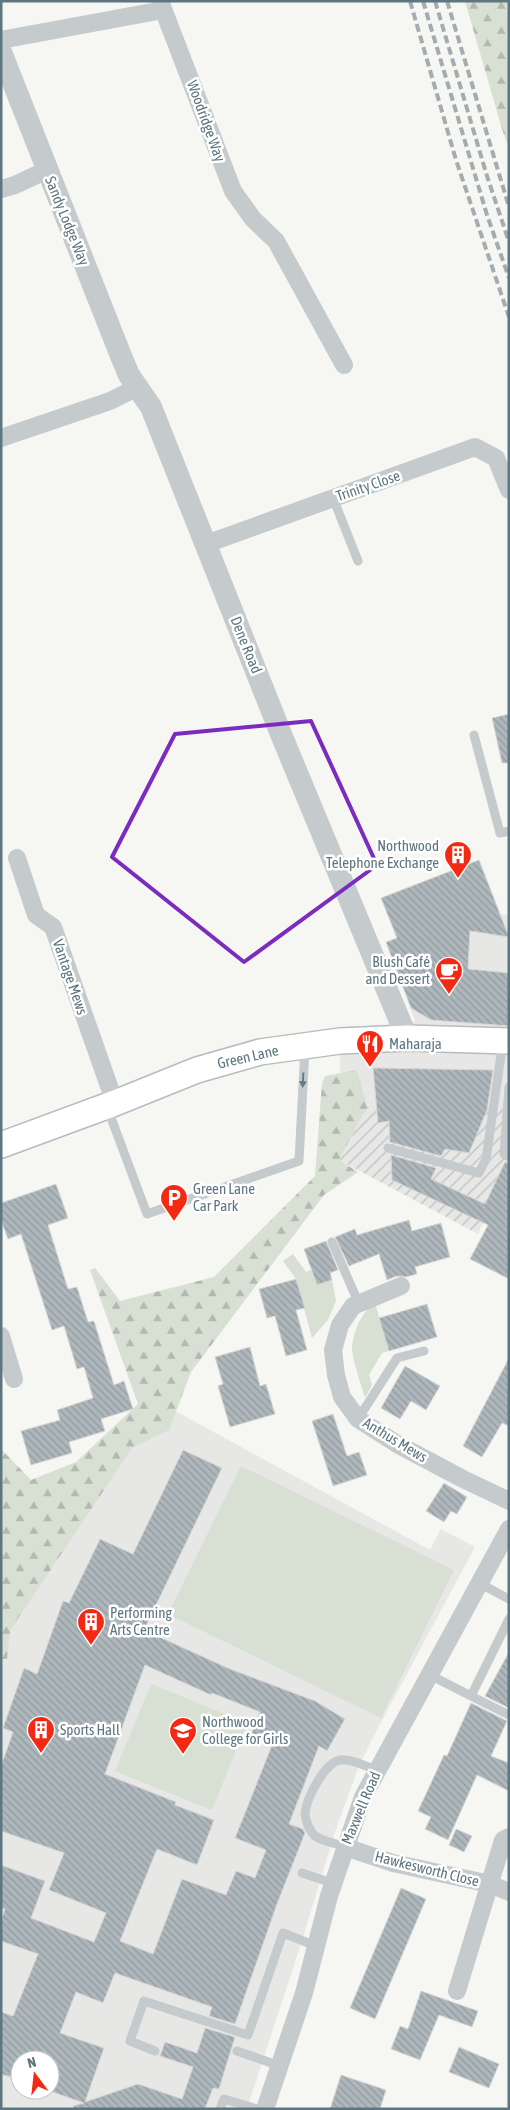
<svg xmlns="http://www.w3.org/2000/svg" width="510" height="2110" font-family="'Asap Condensed',sans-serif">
	<defs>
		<pattern id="industrial-furrows" width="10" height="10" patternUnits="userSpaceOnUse" patternTransform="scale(1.25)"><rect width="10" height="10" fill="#e7e7e6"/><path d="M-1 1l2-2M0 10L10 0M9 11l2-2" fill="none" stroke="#bec0c0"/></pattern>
		<pattern id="forest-firs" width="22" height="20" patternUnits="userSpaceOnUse" patternTransform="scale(1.25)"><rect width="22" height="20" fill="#d8dfd3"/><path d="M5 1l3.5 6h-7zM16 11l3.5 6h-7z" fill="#b2b9b0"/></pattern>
		<pattern id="building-back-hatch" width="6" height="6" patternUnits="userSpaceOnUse" patternTransform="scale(1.25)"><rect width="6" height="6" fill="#aeb8bc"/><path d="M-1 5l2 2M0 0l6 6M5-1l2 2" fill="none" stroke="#919a9e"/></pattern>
	</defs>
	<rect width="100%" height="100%" fill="#f6f6f2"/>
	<!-- built -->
	<path fill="#e7e7e6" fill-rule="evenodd" d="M493,914L509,915V1107L469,1153L430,1147L378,1123L375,1107L340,1110V1041L415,1021L386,942L424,927L491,934Z
		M166,1406L430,1550L441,1529L475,1547L371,1741L358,1769L336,1829L299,1950L247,2109H1V1659H7L19,1574ZM20,2060H50V2090H20Z"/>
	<!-- industrial -->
	<path fill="url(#industrial-furrows)" d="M367,1107H376L378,1123L389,1121L430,1147L468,1153L488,1107H509L508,1169L478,1234L339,1160Z"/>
	<!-- green -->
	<path fill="#d8dfd3" d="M293,1254L306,1272L311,1270L317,1285L332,1280L336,1301L328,1320L312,1338L296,1279L283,1261Z
		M375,1303L389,1351L382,1353L369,1375L372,1385L365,1398C362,1387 352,1359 352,1348C353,1333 361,1312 375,1303Z
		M241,1466L454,1570L381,1718L168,1614Z
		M151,1684L247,1723L212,1810L115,1771Z"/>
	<!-- forest -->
	<path fill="url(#forest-firs)" d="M465,1H509V149L502,129Z
		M357,1070L367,1107L339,1160L358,1172L324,1195L191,1372L169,1430L132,1448L11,1629L7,1659H1V1449L31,1480L76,1462L138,1404L90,1270L95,1268L120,1301L214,1277L315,1176L322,1083L325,1076Z"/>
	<!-- building -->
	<path fill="url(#building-back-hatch)" stroke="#d8d7d5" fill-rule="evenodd" d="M509,714V763H502L492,718Z
		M479,860L509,937L470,931L468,969L509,973V1026L431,1020L411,1008L386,942L397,938L381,898Z
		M373,1068L493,1070L487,1110L469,1153L445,1149L441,1156L390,1142L389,1121L378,1123Z
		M391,1155L436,1168L431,1179L485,1204L505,1162L509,1163V1279L470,1259L488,1225L392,1180Z
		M56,1184L68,1218L48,1225L68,1289L77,1287L88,1322L94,1321L114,1385L124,1381L133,1409L101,1419L105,1431L69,1442L72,1453L31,1465L21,1431L60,1420L57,1410L93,1398L84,1367L77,1369L64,1326L52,1330L21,1234L8,1239L1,1220V1203Z
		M409,1220L412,1231L441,1223L450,1257L415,1267L417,1274L406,1277L397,1276L387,1280L379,1254L349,1266L335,1237L355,1229L357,1235Z
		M326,1241L338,1270L330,1273L332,1280L317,1285L304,1249Z
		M296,1279L305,1308L296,1310L307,1350L286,1356L275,1316L267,1318L259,1289Z
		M427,1304L437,1337L389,1351L379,1318Z
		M250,1347L260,1386L266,1384L275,1414L230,1427L218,1386L223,1384L215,1357Z
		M509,1358V1426L502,1423L482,1457L463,1446Z
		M405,1366L440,1386L426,1410L411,1401L400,1419L381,1408Z
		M333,1414L347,1456L359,1452L367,1475L333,1486L312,1421Z
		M183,1450L222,1468L144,1630L230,1669L315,1701L345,1719L327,1751L319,1746L289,1824L303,1829L305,1833L277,1904L235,2024L209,2016L212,2007L115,1973L103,2003L76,1992L60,2033L104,2048L85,2102L138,2084L182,2099L193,2067L160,2056L165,2042L197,2053L205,2028L235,2037L219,2089L213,2088L205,2109H74L73,2106L84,2103L50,2091V2060H20V2080L1,2074V2012L13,2016L38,1954L1,1941V1921L5,1909L1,1908V1865L45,1881L31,1918L94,1942L106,1913L49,1890L64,1853L1,1831V1766L13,1732L3,1728L24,1668L37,1674L63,1601L69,1603L100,1539L133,1554ZM145,1665L211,1695L212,1693L260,1712L250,1737L272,1745L235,1838L266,1850L255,1878L236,1871L226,1895L182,1879L153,1954L120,1941L157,1849L197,1865L214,1820L175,1805L176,1802L105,1774Z
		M444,1483L467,1497L457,1514L451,1511L444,1522L426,1511Z
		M509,1652V1708L485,1696Z
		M471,1703L507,1721L491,1756L509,1763V1791L477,1775L448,1840L425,1829L431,1817L418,1811L444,1755L447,1756Z
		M456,1829L472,1836L464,1852L449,1845Z
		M401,1888L426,1899L375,2019L350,2008Z
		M421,1991L478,2011L472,2027L439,2015L420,2060L391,2049L400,2026L408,2029Z
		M459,2047L499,2064L489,2088L449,2072Z
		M341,2075L386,2090L380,2109H330Z"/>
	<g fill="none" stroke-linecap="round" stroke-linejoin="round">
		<defs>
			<path id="secondary" d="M1,1145L115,1103L197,1070L260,1052L340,1041L407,1038L509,1041"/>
		</defs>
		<!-- secondary casing -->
		<use href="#secondary" stroke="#b5bcbf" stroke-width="28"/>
		<!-- service -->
		<path stroke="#c5cacc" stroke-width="9" d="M333,498L358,561
			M474,735L500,833L509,831
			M509,1087L504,1154L509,1157
			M107,1107L147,1214L299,1161L305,1048
			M388,1148L479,1173L486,1159L503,1041
			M332,1242L359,1304
			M358,1419L397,1358L424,1351
			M479,1583L509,1599
			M509,1619L471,1696L509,1715
			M428,1674L471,1696
			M345,1847C336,1843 319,1841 313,1834C309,1829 305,1820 305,1813C307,1798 324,1763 340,1760C350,1758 367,1767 377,1770
			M302,1873L332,1883
			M155,2051L130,2041L144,2001L248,2035L283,1933L316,1946
			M237,2051L280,2066
			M220,2109L224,2099L257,2109"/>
		<!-- minor -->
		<path stroke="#c5cacc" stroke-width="18" d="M160,1L233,191L253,219L276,241L344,365
			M1,40L163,10
			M1,189L15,185L47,170
			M1,438L110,401L138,387
			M206,544L475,447L496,458L509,490
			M17,858L36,915L53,927L115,1103
			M401,1286L353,1306L340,1325L333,1350L336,1375L342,1397L358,1419L397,1444L463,1479L509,1501
			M1,1336L14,1379
			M345,1847L393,1863L490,1884L509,1892
			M457,1991L503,1840L509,1837
			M265,2109L304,1993L329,1896L363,1797L509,1529"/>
		<!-- tertiary -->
		<path stroke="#c5cacc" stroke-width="22" d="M1,52L121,356L129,375L151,407L283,739L407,1038"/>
		<!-- secondary -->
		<use href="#secondary" stroke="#fff" stroke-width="25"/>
		<!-- rail -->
		<path stroke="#a3acb0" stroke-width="4" stroke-dasharray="8 4" stroke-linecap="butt" d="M410,1L456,160L509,317
			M423,1L487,215L509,278
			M435,1L487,176L509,242
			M447,1L509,207"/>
	</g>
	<!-- one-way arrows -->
	<defs><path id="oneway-solid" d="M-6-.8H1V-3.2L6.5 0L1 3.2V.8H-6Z" transform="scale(1.25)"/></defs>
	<use fill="#637a84" href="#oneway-solid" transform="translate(303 1080) rotate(93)"/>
	<!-- marked area -->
	<path fill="none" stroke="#7b2cbf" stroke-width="4" stroke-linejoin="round" d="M311,721L377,865L244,962L112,857L175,734Z"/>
	<!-- icons -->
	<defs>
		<symbol id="building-pin" viewBox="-11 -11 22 30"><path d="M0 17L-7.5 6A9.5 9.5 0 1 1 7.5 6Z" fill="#f42914" stroke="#fff"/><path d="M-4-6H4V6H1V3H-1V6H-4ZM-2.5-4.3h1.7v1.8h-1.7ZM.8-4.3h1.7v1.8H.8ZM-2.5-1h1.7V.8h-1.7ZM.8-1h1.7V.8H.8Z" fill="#fff"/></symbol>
		<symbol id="cafe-pin" viewBox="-11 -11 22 30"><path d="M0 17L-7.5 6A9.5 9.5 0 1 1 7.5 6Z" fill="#f42914" stroke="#fff"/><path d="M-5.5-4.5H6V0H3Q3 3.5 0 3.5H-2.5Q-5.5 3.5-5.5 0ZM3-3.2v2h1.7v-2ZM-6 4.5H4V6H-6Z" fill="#fff"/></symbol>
		<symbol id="restaurant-pin" viewBox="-11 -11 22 30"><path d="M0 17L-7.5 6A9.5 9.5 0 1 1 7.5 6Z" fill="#f42914" stroke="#fff"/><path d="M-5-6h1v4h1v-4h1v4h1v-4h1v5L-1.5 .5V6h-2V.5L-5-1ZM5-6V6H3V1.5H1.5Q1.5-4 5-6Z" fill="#fff"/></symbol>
		<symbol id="parking-pin" viewBox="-11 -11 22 30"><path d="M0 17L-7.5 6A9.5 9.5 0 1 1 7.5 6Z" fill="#f42914" stroke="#fff"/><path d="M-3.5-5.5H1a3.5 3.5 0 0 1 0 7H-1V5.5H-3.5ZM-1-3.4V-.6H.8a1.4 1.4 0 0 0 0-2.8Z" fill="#fff"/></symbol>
		<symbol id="school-pin" viewBox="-11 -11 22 30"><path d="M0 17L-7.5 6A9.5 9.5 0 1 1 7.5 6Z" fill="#f42914" stroke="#fff"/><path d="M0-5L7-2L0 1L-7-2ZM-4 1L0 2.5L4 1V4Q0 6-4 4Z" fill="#fff"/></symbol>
	</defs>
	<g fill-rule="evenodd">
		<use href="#building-pin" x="442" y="839" width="32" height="43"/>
		<use href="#cafe-pin" x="433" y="955" width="32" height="43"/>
		<use href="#restaurant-pin" x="354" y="1028" width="32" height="43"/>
		<use href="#parking-pin" x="158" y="1182" width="32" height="43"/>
		<use href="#building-pin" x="75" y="1606" width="32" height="43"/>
		<use href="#building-pin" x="25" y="1714" width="32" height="43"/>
		<use href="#school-pin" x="167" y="1715" width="32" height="43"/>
	</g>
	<g text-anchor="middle" stroke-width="5" stroke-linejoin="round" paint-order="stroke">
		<!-- street labels -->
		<g font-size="15" fill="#5e7680" stroke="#fff">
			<text transform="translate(206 121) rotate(70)" y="5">Woodridge Way</text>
			<text transform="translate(67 221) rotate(68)" y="5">Sandy Lodge Way</text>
			<text transform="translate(368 486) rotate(-19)" y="5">Trinity Close</text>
			<text transform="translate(246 645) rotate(68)" y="5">Dene Road</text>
			<text transform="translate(70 977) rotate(71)" y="5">Vantage Mews</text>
			<text transform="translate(248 1057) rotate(-13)" y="5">Green Lane</text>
			<text transform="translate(395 1440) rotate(31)" y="5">Anthus Mews</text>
			<text transform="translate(361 1808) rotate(-67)" y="5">Maxwell Road</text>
			<text transform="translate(427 1869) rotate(14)" y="5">Hawkesworth Close</text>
		</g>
		<!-- poi labels -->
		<g font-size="15" fill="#5e7680" stroke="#fff" text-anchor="start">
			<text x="439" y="851" text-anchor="end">Northwood<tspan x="439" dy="17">Telephone Exchange</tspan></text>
			<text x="430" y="967" text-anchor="end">Blush Café<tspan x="430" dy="17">and Dessert</tspan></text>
			<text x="389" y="1049">Maharaja</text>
			<text x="193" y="1194">Green Lane<tspan x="193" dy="17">Car Park</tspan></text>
			<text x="110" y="1618">Performing<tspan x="110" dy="17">Arts Centre</tspan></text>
			<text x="202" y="1727">Northwood<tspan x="202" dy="17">College for Girls</tspan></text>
			<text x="60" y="1735">Sports Hall</text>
		</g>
	</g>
	<!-- border -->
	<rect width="510" height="2110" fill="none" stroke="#5e7680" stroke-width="5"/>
	<!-- north arrow -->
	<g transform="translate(35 2075) rotate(345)"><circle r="24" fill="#ffffff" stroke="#bfc8cc"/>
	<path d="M0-4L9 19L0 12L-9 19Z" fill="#f42914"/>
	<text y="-8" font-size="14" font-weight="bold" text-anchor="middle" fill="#5e7680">N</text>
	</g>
</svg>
